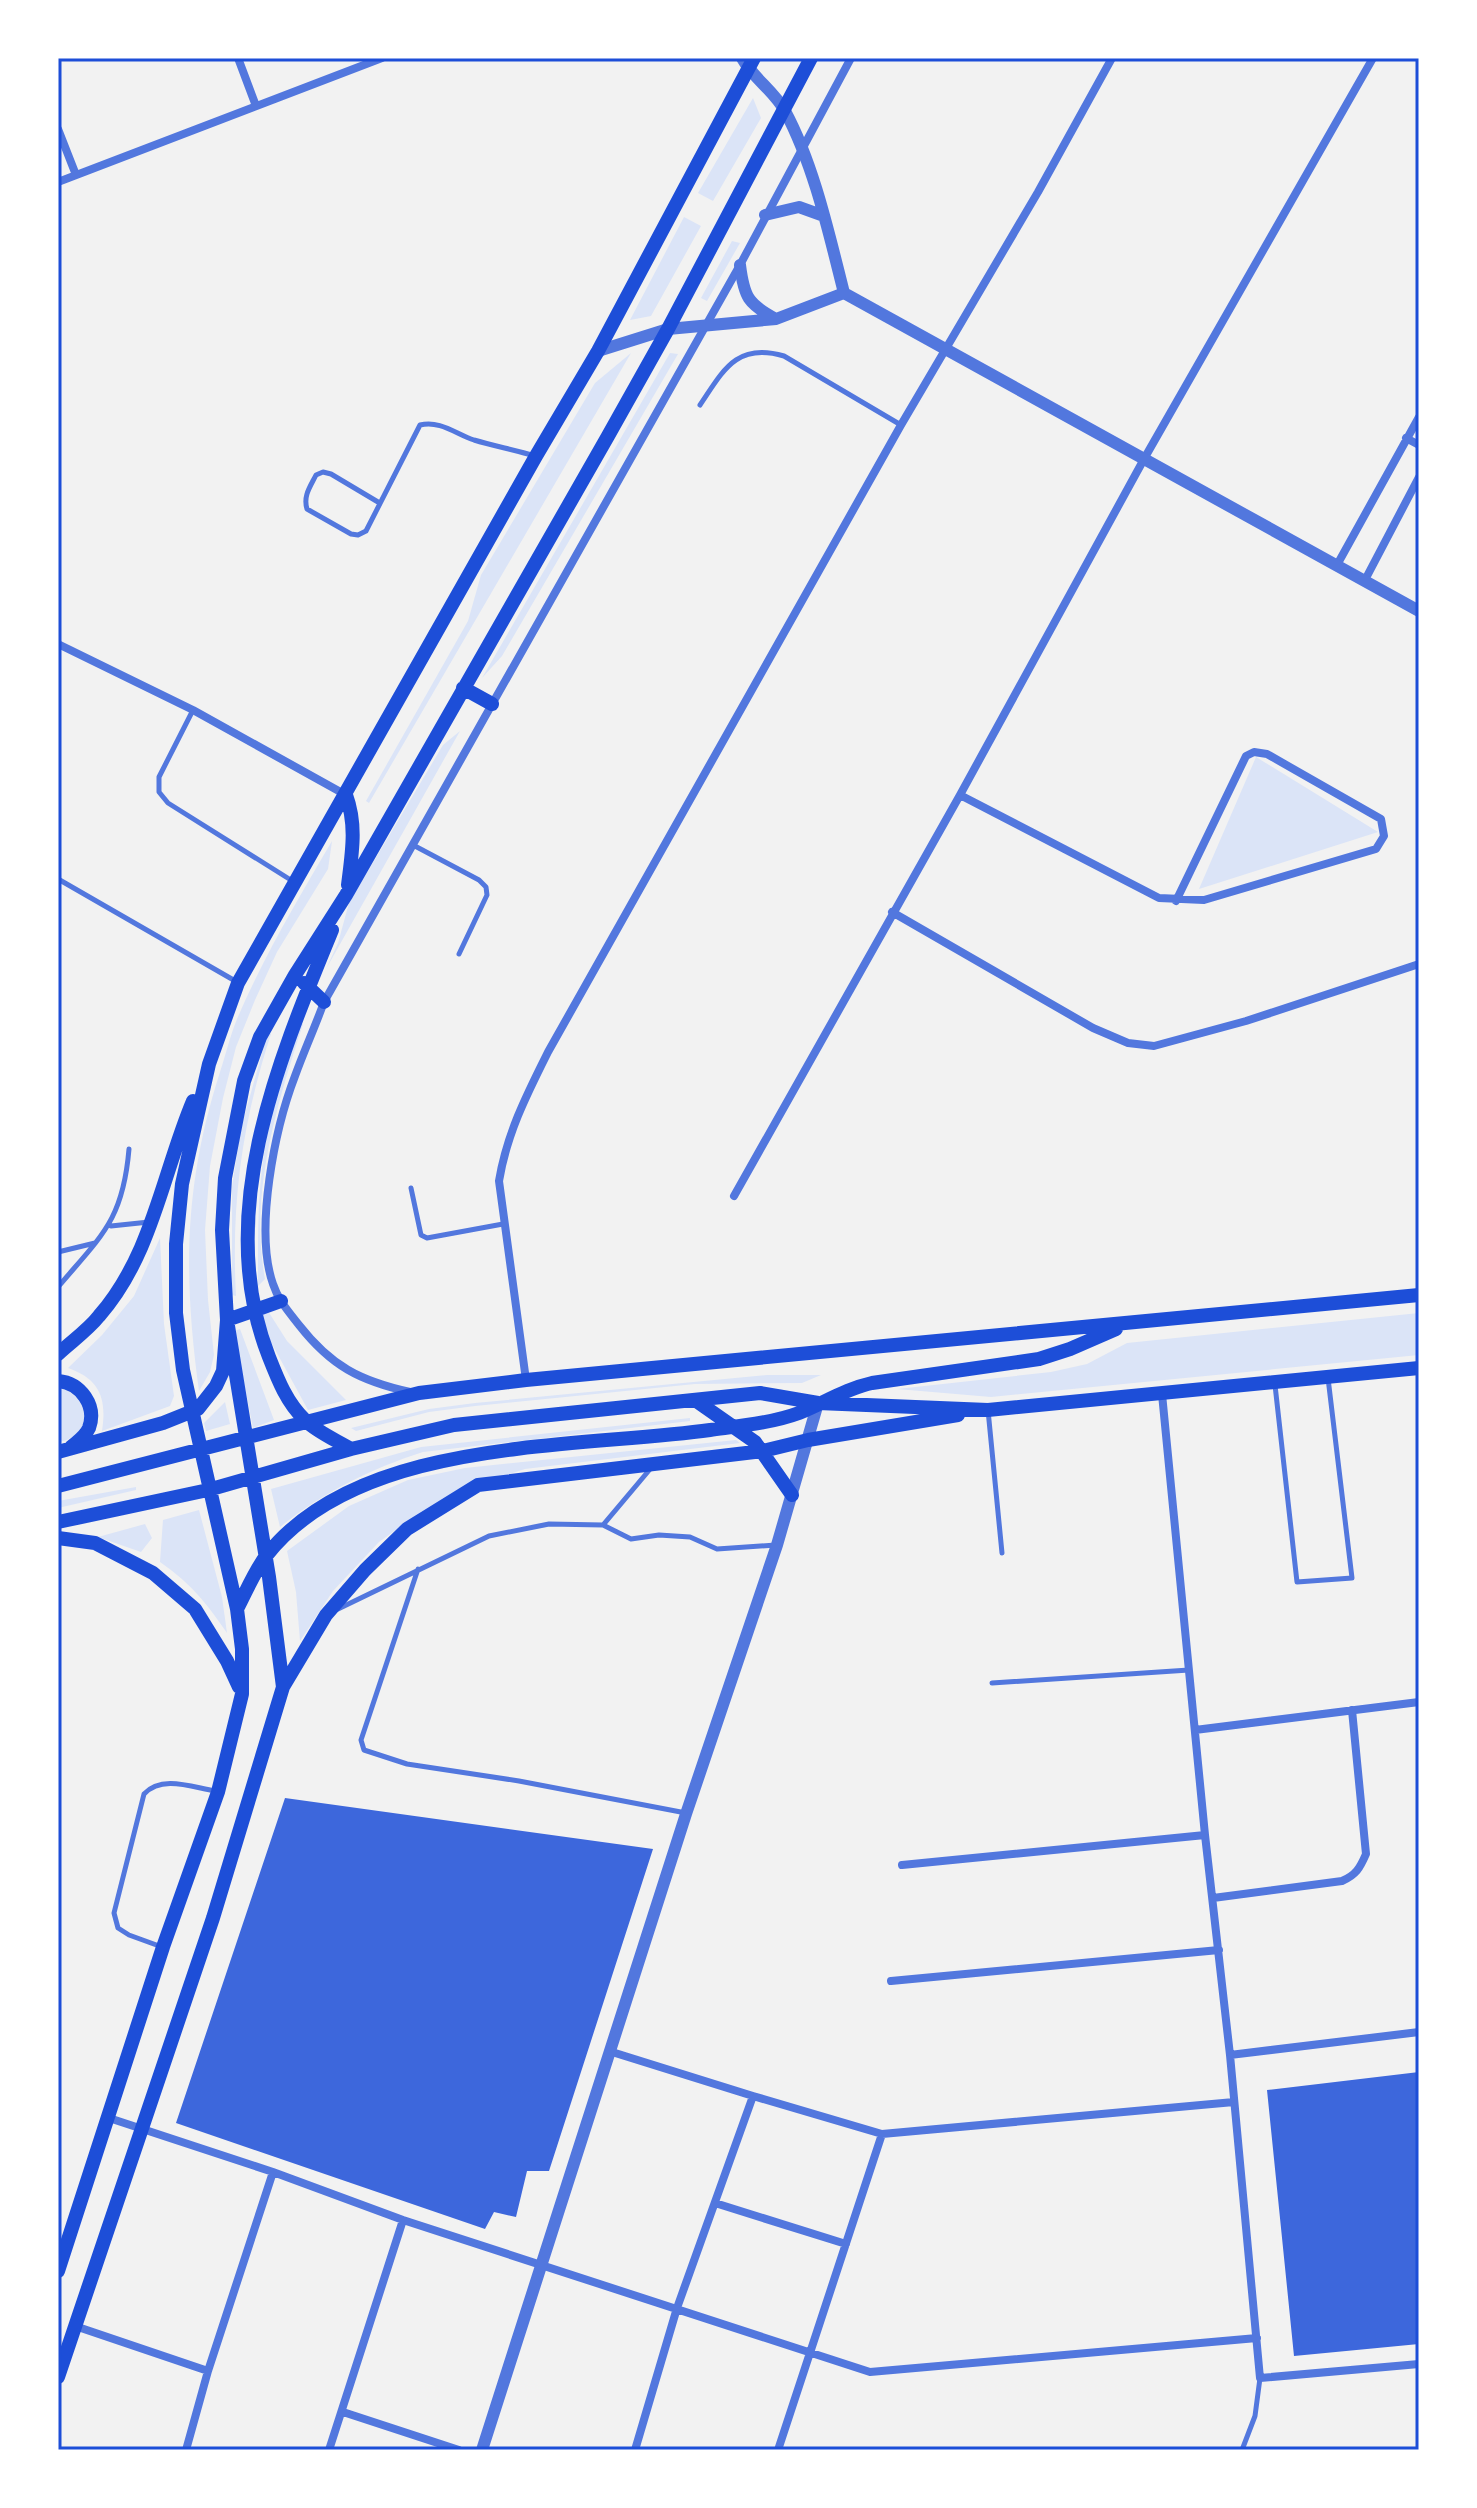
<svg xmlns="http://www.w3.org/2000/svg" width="1477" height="2508" font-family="'Work Sans',sans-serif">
	<rect width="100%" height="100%" fill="#f2f2f2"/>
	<!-- green -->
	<path fill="#dbe4f7" d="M753,98L761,118L713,201L698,193Z
		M684,217L701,226L651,316L630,320Z
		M732,241L740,243L707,301L701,298Z
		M631,353L369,803L366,801L468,621L481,575L595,383Z
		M670,353L678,354L502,656L482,678Z
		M460,731L326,969L338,943L349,903L443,745Z
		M1256,757L1378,832L1199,889Z
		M332,841L328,869L277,952L255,1000L236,1047L223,1098L210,1166L205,1230L208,1300L214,1355L210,1372L199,1391C183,1274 184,1184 220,1072C226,1054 230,1036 237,1019C263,958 298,899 332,841Z
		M300,1023L303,1024C277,1104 249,1194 265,1279L258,1286C258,1236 257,1186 267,1137C274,1098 287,1061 300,1023Z
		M268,1032L271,1034C242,1123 231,1202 236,1296L232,1295V1187L241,1128Z
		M160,1238L164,1324L174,1396L170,1406L102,1431C107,1399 100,1379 68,1368L102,1335L134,1296Z
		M268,1311L287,1341L346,1400L308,1410L260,1322L258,1315Z
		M1419,1313V1355L991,1397L897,1389L1051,1372L1087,1364L1127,1343Z
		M240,1329L274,1420L253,1428L234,1331Z
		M767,1375H821L802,1383L695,1384L475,1406L429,1412L356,1431L351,1428L429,1409L475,1403Z
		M58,1387C91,1396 95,1436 58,1442Z
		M225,1402L230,1424L206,1431L204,1423Z
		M690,1418V1421L423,1452C370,1469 324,1492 280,1527L271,1489L421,1447Z
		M736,1440L740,1443L525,1469L462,1489L421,1512L379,1542L333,1591L300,1641L296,1592L287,1551L349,1506L408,1480L465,1468Z
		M136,1487V1490L58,1508V1501Z
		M199,1510L222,1597L227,1633C206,1602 190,1583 160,1562L163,1520Z
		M145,1524L152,1538L141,1552L98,1537Z"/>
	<!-- building -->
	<path fill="#3d67dc" d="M285,1798L653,1849L549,2171H527L516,2217L494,2212L485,2229L176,2123Z
		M1419,2072V2344L1294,2356L1267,2090Z"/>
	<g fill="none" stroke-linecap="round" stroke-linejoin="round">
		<!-- service -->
		<path stroke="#5277de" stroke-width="5" d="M700,405C723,371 736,342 784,356L901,425
			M378,502L331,474L323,472L316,475C310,487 303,496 307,509L351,534L358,535L366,531L420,425C440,420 456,434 474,440C494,446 515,450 535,456
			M193,710L159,777V792L168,803L294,882
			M413,845L479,880L486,887L487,895L459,954
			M58,879L237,982
			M411,1188L421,1235L427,1238L503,1224
			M111,1226L149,1222
			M58,1252L95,1243
			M58,1287C102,1235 123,1220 129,1149
			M1275,1385L1297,1582L1352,1578L1328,1378
			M988,1410L1002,1553
			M603,1525L651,1468
			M418,1569L361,1740L364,1750L407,1764L519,1781L686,1813
			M338,1609L489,1536L549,1524L603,1525L631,1539L659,1535L690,1537L717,1549L776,1545
			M992,1683L1189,1670
			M162,1947L129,1935L118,1928L114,1913L144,1794C162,1775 191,1787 215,1791
			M1242,2450L1255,2416L1260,2378"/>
		<!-- minor -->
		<path stroke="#5277de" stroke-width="8" d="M238,58L256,106
			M58,129L76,175
			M58,182L382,58
			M1406,438L1419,445
			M1337,565L1419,417
			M1365,580L1419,477
			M58,644L193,710L346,795
			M960,795L1159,898L1204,900L1376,849L1384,836L1381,819L1267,754L1254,752L1246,756L1176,901
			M892,912L1093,1028L1128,1043L1154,1046L1246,1021L1419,964
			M734,1196L960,795L1144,459L1373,58
			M526,1380L499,1181C507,1133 527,1094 548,1052L901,425L1038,192L1112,58
			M410,1392C360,1381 331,1366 299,1325C289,1312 278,1300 273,1284C254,1230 275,1128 295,1076C304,1051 315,1027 324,1002L740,265L851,58
			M1162,1394L1205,1835L1230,2055L1260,2378L1419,2364
			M1195,1730L1419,1702
			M902,1865L1205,1835
			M1213,1898L1342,1881C1356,1875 1360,1868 1366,1854L1352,1710
			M891,1981L1219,1950
			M612,2052L753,2096L882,2134L1234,2102
			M1230,2055L1419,2032
			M109,2118L273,2172L403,2220L870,2372L1257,2338
			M715,2203L846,2244
			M75,2326L208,2371
			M343,2412L459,2450
			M186,2450L208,2371L273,2172
			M329,2450L403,2220
			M635,2450L677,2308L753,2096
			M778,2450L882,2134"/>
		<!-- tertiary -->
		<path stroke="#5277de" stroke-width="12" d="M742,58C753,78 774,91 785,111C814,165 829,234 844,293L1419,611
			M765,215L799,207L824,216
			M740,265C744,297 748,304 776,319
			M598,351L668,329L776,319L844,293
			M482,2450L686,1814L777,1545L818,1403"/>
		<!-- primary -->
		<path stroke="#1d4ed8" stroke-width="14" d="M463,688L492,704
			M346,795C357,825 352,853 348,885
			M332,930C278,1061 213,1216 269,1357C278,1380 287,1403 305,1420C317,1432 336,1440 351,1449
			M304,983L324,1002
			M58,1354C72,1341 88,1330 99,1316C152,1256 163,1172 193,1101
			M58,1381C81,1383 97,1406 89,1428C85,1437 78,1441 71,1447
			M695,1400L755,1442L792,1495
			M58,1452L163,1423L198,1409L216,1386L223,1371L227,1320L281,1301
			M58,1486L419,1393L526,1380L1419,1295
			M58,1522L208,1490L351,1449L454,1425L760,1393L818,1403L988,1410L1419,1368
			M58,1538L95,1543L153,1573L195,1609L227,1661L239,1687
			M237,1609C246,1592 254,1572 266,1556C359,1437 573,1449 710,1430C739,1426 772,1423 799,1413C824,1403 845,1389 872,1383L1039,1359L1070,1349L1116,1329
			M283,1687L326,1615L365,1570L407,1529L478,1485L763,1451L808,1440L958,1415
			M58,2271L163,1947L218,1792L242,1694V1649L237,1609L183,1370L176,1313V1244L182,1184L209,1064L238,983L536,456L598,351L754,58
			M58,2377L213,1918L283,1687L269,1577L227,1320L222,1230L225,1178L244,1081L260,1037L295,975L346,895L608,436L668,329L811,58"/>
	</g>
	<!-- border -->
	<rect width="1477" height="2508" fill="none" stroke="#ffffff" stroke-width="120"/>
	<rect x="60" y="60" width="1357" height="2388" fill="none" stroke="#1d4ed8" stroke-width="3"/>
</svg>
